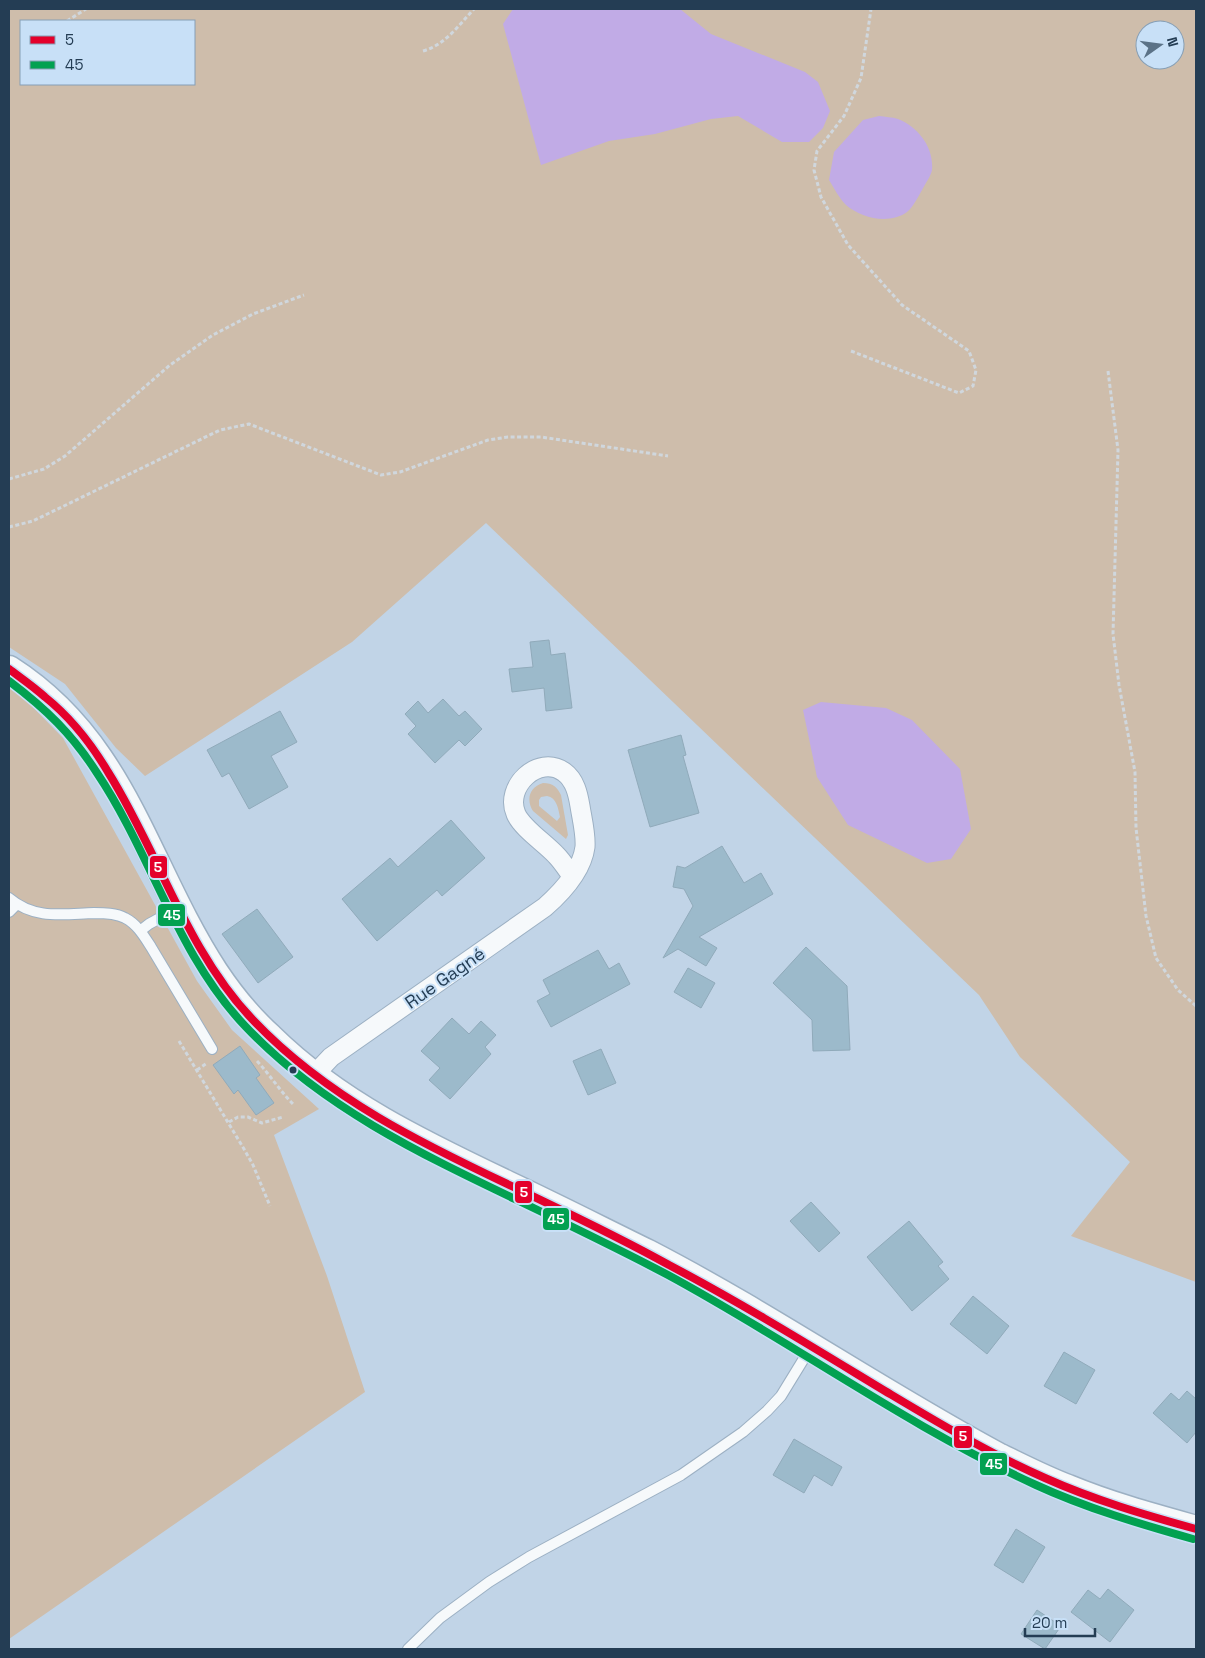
<svg xmlns="http://www.w3.org/2000/svg" width="1205" height="1658" font-family="'Space Grotesk',sans-serif">
	<rect width="100%" height="100%" fill="#c1d4e7"/>
	<!-- green -->
	<path fill="#cebdab" fill-rule="evenodd" d="M9,9H1196V1282L1071,1236L1130,1162L1020,1057L979,995L486,523L352,642L145,776L116,748L65,684L9,647ZM21,21H194V84H21ZM1145,30H1175V60H1145Z
		M9,687L21,695L63,738L197,981L232,1030L319,1109L274,1135L327,1276L365,1392L9,1639Z
		M543,783C553,783 557,787 561,795L568,835L566,839L533,811C526,800 529,787 543,783ZM547,796C557,798 558,808 560,817L557,821L539,806V800L541,797Z"/>
	<!-- water -->
	<path fill="#c1abe6" d="M513,9H680L711,34L805,72L818,82L830,111L823,128L809,142H782L738,116L711,119L655,134L609,141L541,165L503,24Z
		M879,116C885,117 892,117 898,119C918,127 934,147 932,170C931,176 925,184 922,190C918,197 913,207 907,212C889,225 861,218 846,205C839,198 834,188 829,180L834,152L863,120Z
		M821,702L886,708L912,720L960,769L971,829L951,859L927,863L848,825L817,777L803,710Z"/>
	<!-- building -->
	<path fill="#9cbacb" stroke="#90aaba" d="M549,640L551,655L565,653L572,708L546,711L544,688L512,692L509,669L533,667L530,642Z
		M443,699L459,716L465,711L482,729L465,746L459,740L435,763L408,734L416,726L405,714L418,701L428,713Z
		M280,711L297,742L271,756L288,787L249,809L229,773L222,777L207,750Z
		M681,735L686,755L683,756L699,813L650,827L628,750Z
		M451,820L485,858L442,896L437,890L377,941L342,899L390,858L398,867Z
		M722,846L744,883L761,873L773,894L699,937L717,948L706,966L678,949L663,958L693,906L684,889L673,887L677,866L685,868Z
		M257,909L293,957L258,983L222,934Z
		M806,947L847,986L850,1050L813,1051L812,1020L773,983Z
		M598,950L609,969L619,963L630,984L551,1027L537,1001L550,994L543,980Z
		M688,968L715,983L701,1008L674,992Z
		M452,1018L469,1034L481,1021L496,1035L485,1047L491,1054L450,1099L429,1080L440,1068L421,1051Z
		M240,1046L260,1075L256,1078L274,1103L256,1115L238,1090L234,1094L213,1065Z
		M601,1049L616,1083L588,1095L573,1061Z
		M811,1202L840,1233L819,1252L790,1221Z
		M909,1221L943,1262L938,1266L949,1279L912,1311L867,1257Z
		M973,1296L1009,1326L987,1354L950,1324Z
		M1064,1352L1095,1370L1076,1404L1044,1386Z
		M1187,1391L1196,1399V1432L1187,1443L1153,1413L1171,1393L1179,1400Z
		M794,1439L842,1467L832,1486L814,1475L804,1493L773,1475Z
		M1016,1529L1045,1547L1023,1583L994,1565Z
		M1108,1589L1134,1610L1110,1642L1071,1612L1088,1590L1100,1599Z
		M1037,1610L1061,1626L1045,1649L1021,1634Z"/>
	<g fill="none" stroke-linecap="round" stroke-linejoin="round">
		<defs>
			<path id="lane" d="M9,898C35,920 63,914 94,913C104,913 116,913 125,918C137,924 144,936 151,947L212,1049
				M9,912L17,904
				M140,931L149,924L178,908
				M408,1649L440,1618L489,1582L529,1557L681,1475L743,1432L767,1411L781,1396L811,1347"/>
			<path id="street" d="M314,1075L331,1057L545,907C562,892 582,870 585,847C586,834 582,819 580,806C578,794 575,780 564,772C538,754 504,787 516,814C522,828 545,843 556,855C562,861 567,869 572,876"/>
			<path id="secondary" d="M9,669C125,743 145,865 215,972C231,996 249,1018 270,1037C337,1103 423,1144 507,1184C554,1206 601,1230 648,1253C768,1315 879,1392 998,1456C1021,1467 1044,1479 1068,1488C1109,1505 1153,1517 1196,1529"/>
		</defs>
		<!-- lane casing -->
		<use href="#lane" stroke="#9cb0c3" stroke-width="12"/>
		<!-- street casing -->
		<use href="#street" stroke="#9cb0c3" stroke-width="21"/>
		<!-- secondary casing -->
		<use href="#secondary" stroke="#9cb0c3" stroke-width="29"/>
		<!-- path -->
		<path stroke="#d0d7dd" stroke-width="3" stroke-dasharray="4 2.5" stroke-linecap="butt" d="M67,21L86,9
			M423,51C445,45 459,25 474,9
			M851,351L959,393L973,386L976,370L969,351L902,305L848,245L821,197L814,170L817,151L844,116L861,78L871,9
			M1108,371L1118,450L1113,634L1119,685L1135,772L1136,828L1146,916L1156,958L1178,990L1196,1006
			M9,479L44,469L65,456L170,365L213,335L253,314L304,295
			M9,527L33,521L220,430L249,424L381,475L400,472L488,440L508,437H541L668,456
			M179,1041L244,1149L253,1165L270,1206
			M257,1061C270,1075 280,1091 293,1104
			M197,1070L207,1063
			M229,1122L238,1117H248L262,1123L283,1117"/>
		<!-- lane -->
		<use href="#lane" stroke="#f6f9fb" stroke-width="10"/>
		<!-- street -->
		<use href="#street" stroke="#f6f9fb" stroke-width="19"/>
		<!-- secondary -->
		<use href="#secondary" stroke="#f6f9fb" stroke-width="26"/>
		<defs>
			<path id="bus-1" d="M9,669C21,678 34,687 45,697C70,717 92,745 108,772C159,853 186,950 253,1020C327,1098 424,1145 520,1190C570,1214 621,1238 669,1265C743,1304 814,1348 885,1391C937,1422 990,1454 1045,1478C1094,1500 1145,1515 1196,1529"/>
			<path id="bus-2" d="M9,681C46,709 72,734 97,773C152,855 177,955 246,1027C322,1107 421,1154 519,1201C569,1225 619,1249 668,1275C792,1342 907,1426 1036,1485C1086,1508 1140,1524 1193,1539"/>
		</defs>
		<!-- bus-1 casing -->
		<use href="#bus-1" stroke="#c8e0f7" stroke-width="11"/>
		<!-- bus-2 casing -->
		<use href="#bus-2" stroke="#c8e0f7" stroke-width="11"/>
		<!-- bus-1 -->
		<use href="#bus-1" stroke="#e4002b" stroke-width="8"/>
		<!-- bus-2 -->
		<use href="#bus-2" stroke="#02a151" stroke-width="8"/>
	</g>
	<!-- markers -->
	<circle fill="#243d54" stroke="#c8e0f7" stroke-width="2" cx="293" cy="1070" r="4.5"/>
	<g text-anchor="middle" stroke-width="4" stroke-linejoin="round" paint-order="stroke">
		<!-- street labels -->
		<g font-size="18" fill="#243d54" stroke="#c8e0f7">
			<text transform="translate(445 978) rotate(-35)" y="6">Rue Gagné</text>
		</g>
	</g>
	<g stroke="#c8e0f7" stroke-width="2">
		<rect x="149" y="855" width="19" height="24" rx="5" fill="#e4002b"/>
		<rect x="157" y="903" width="29" height="24" rx="5" fill="#02a151"/>
		<rect x="514" y="1180" width="19" height="24" rx="5" fill="#e4002b"/>
		<rect x="542" y="1207" width="28" height="24" rx="5" fill="#02a151"/>
		<rect x="953" y="1425" width="20" height="24" rx="5" fill="#e4002b"/>
		<rect x="979" y="1452" width="29" height="24" rx="5" fill="#02a151"/>
	</g>
	<g font-size="14" text-anchor="middle" font-weight="bold" fill="#fff">
		<text x="158" y="872">5</text>
		<text x="172" y="920">45</text>
		<text x="524" y="1197">5</text>
		<text x="556" y="1224">45</text>
		<text x="963" y="1441">5</text>
		<text x="994" y="1469">45</text>
	</g>
	<!-- border -->
	<rect width="1205" height="1658" fill="none" stroke="#243d54" stroke-width="20"/>
	<!-- legend -->
	<rect x="20" y="20" width="175" height="65" fill="#c8e0f7" stroke="#869fb6"/>
	<rect x="30" y="36" width="25" height="8" fill="#e4002b" stroke="#869fb6"/>
	<text x="65" y="45" font-size="15" fill="#243d54">5</text>
	<rect x="30" y="61" width="25" height="8" fill="#02a151" stroke="#869fb6"/>
	<text x="65" y="70" font-size="15" fill="#243d54">45</text>
	<!-- north arrow -->
	<g transform="translate(1160 45) rotate(76)"><circle r="24" fill="#c8e0f7" stroke="#869fb6"/>
	<path d="M0-4L9 19L0 12L-9 19Z" fill="#5b7287"/>
	<text y="-8" font-size="14" font-weight="bold" text-anchor="middle" fill="#243d54">N</text>
	</g>
	<!-- scale -->
	<path d="M1025 1628v8h70v-8" fill="none" stroke="#243d54" stroke-width="2.5"/>
	<text x="1032" y="1628" font-size="15" fill="#243d54" stroke="#c8e0f7" stroke-width="4" paint-order="stroke">20 m</text>
</svg>
